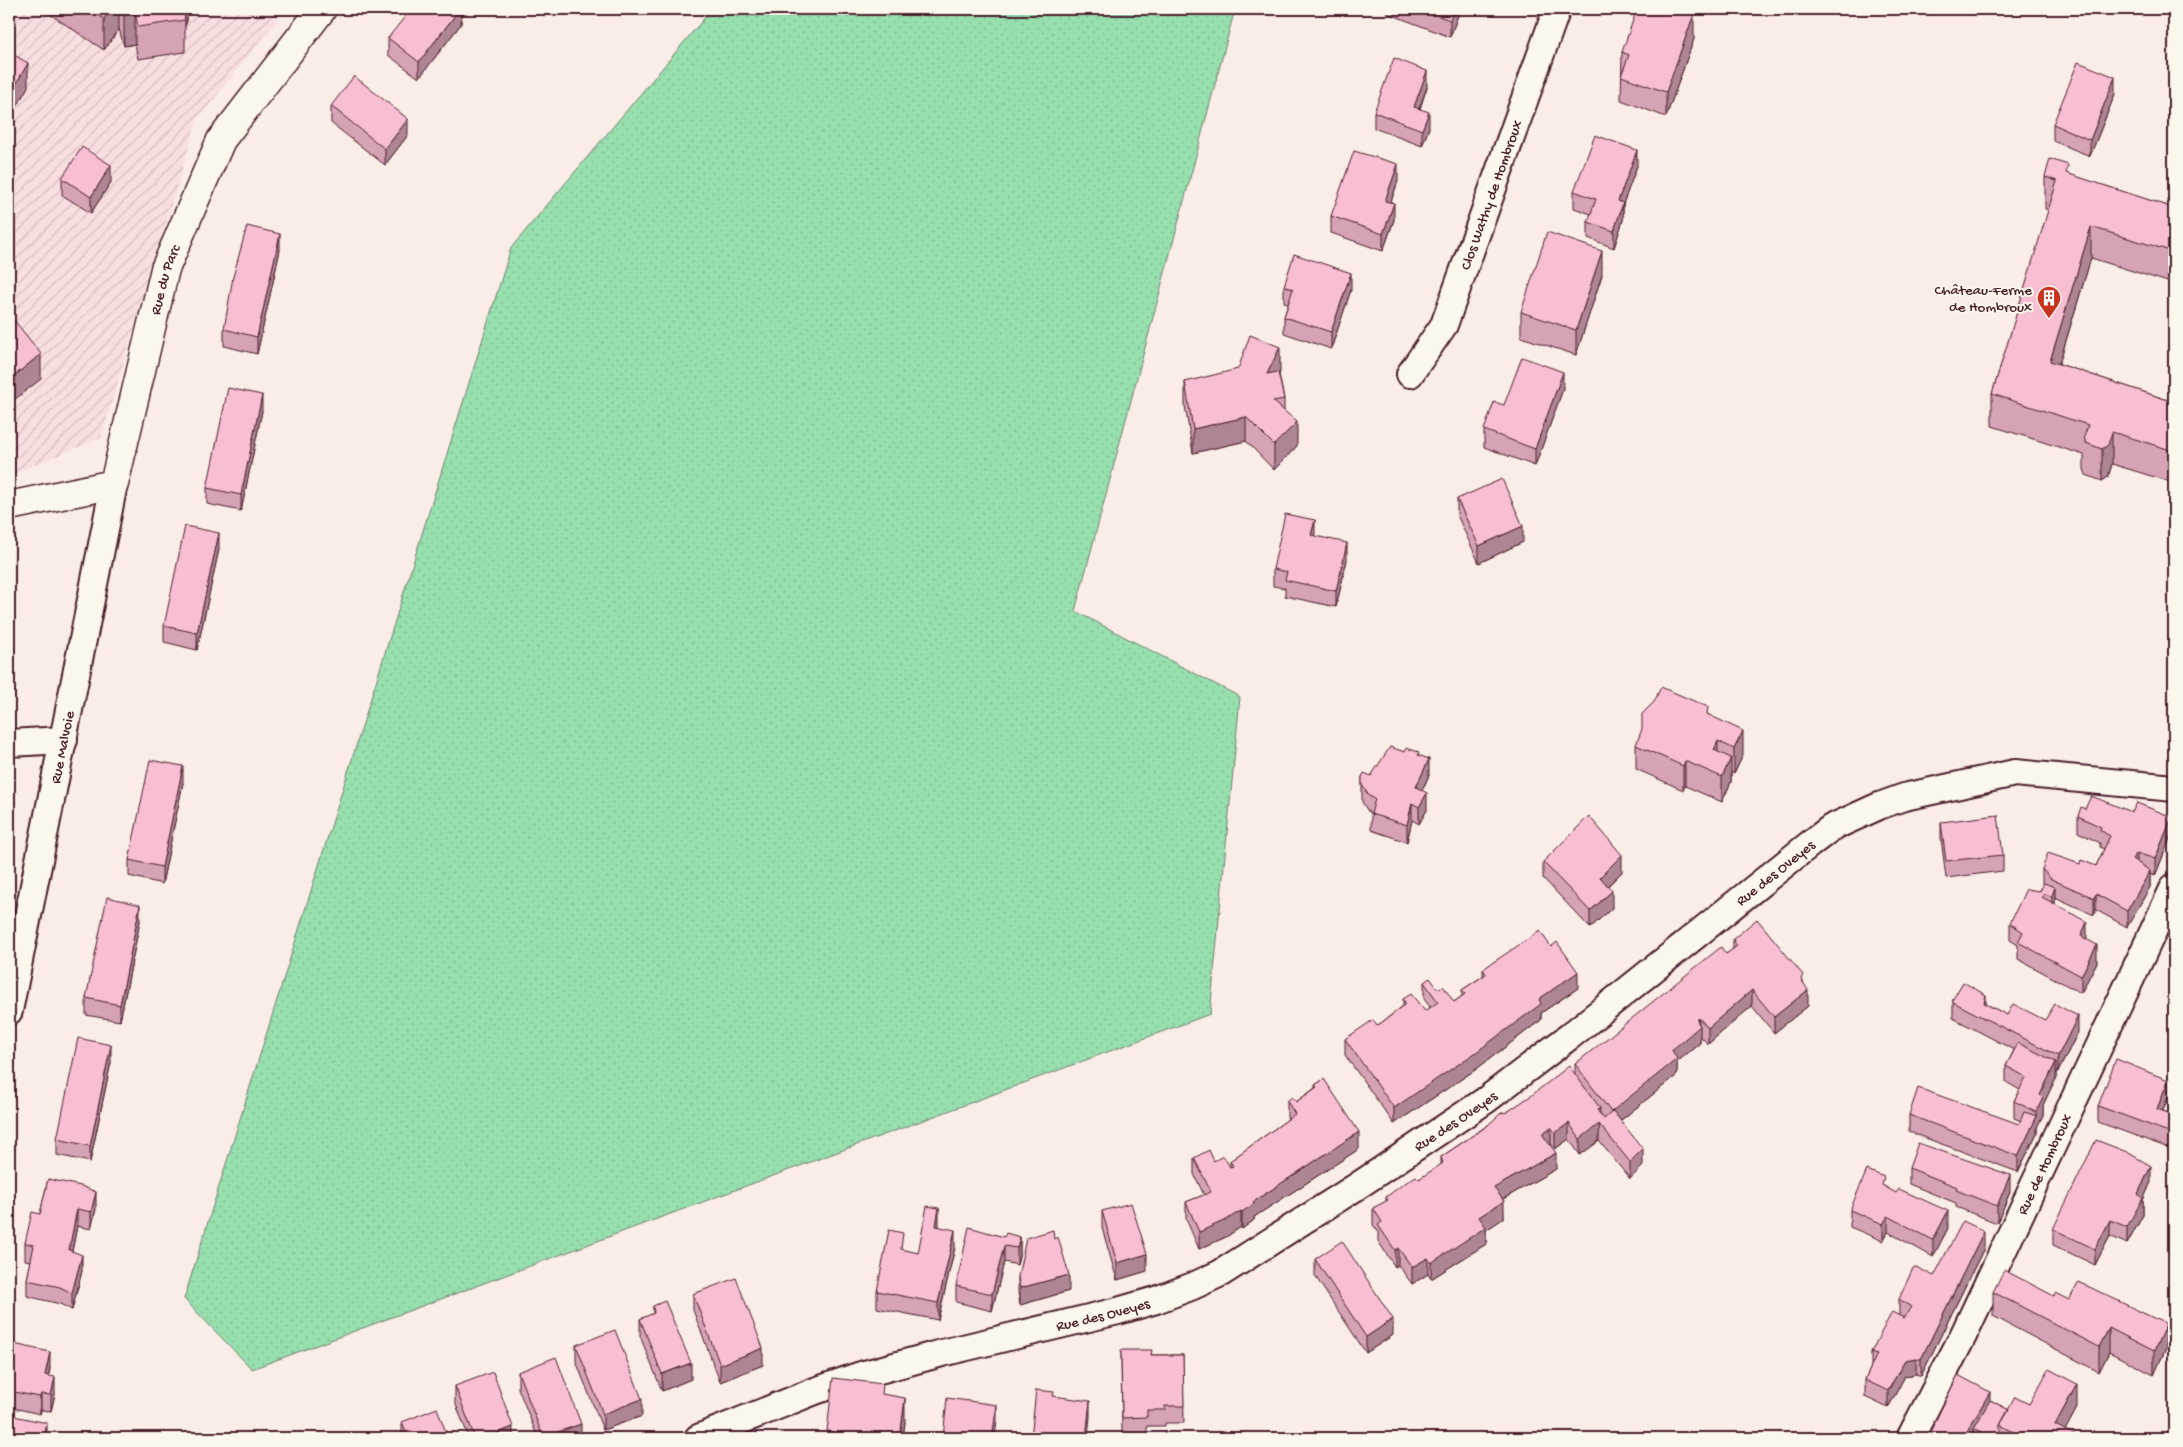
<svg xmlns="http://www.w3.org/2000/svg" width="2183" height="1447" font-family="'Gochi Hand',sans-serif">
	<defs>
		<pattern id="industrial-furrows" width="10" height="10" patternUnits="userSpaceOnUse" patternTransform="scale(1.25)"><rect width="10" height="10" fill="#f9dee0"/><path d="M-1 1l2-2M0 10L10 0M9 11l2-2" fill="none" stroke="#d7bec0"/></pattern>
		<pattern id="grass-dots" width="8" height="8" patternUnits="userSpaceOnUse" patternTransform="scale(1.25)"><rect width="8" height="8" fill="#97dfae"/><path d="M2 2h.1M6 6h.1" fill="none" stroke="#84bf96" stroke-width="1.8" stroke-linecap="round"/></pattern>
	</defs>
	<rect width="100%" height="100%" fill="#faece7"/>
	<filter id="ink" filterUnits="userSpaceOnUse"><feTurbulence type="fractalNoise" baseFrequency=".02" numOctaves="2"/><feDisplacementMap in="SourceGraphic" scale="10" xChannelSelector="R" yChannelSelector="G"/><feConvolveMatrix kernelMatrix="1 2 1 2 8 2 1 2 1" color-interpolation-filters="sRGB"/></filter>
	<g filter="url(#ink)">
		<!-- industrial -->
		<path fill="url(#industrial-furrows)" d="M9,9H286L197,120L101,438L9,475Z"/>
		<!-- grass -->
		<path fill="url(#grass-dots)" stroke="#707f6c" d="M712,9H1235L1075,611L1240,697L1210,1014L252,1369L184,1299L511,248Z"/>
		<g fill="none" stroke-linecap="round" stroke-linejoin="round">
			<defs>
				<g id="minor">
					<path id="s1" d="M1410,374L1444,325L1557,9"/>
					<path d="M9,743L64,740"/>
					<path id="s2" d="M9,1011L114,484"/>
					<path id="s3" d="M698,1438L815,1391L861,1375L942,1353L1118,1311L1156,1300L1193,1286L1221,1273L1356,1187L1486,1100L1570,1036L1810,844L1831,828L1879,806L1904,797L2015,773L2174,788"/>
					<path id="s4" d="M1910,1438L1963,1336L2174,887"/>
				</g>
				<g id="tertiary">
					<path id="s5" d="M9,506L114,484L165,269L221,140L322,9"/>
				</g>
			</defs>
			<!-- minor casing -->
			<use href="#minor" stroke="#4a1f2b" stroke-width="30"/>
			<!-- tertiary casing -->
			<use href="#tertiary" stroke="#4a1f2b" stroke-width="31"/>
			<!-- minor -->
			<use href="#minor" stroke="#fbf7ec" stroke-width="26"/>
			<!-- tertiary -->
			<use href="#tertiary" stroke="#fbf7ec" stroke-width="28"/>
		</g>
		<!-- wall -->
		<path fill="#d5a3b4" stroke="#4a1f2b" d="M42,9H187V21L185,26V52L138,59L135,44L124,46L119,29L104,50Z
			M461,9V24L419,78L388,55V38Z
			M1387,9H1460V10L1450,37L1387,13Z
			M1694,39L1666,117L1621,100L1622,52Z
			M1427,87L1420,109L1429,128L1422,146L1374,128V112Z
			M2115,94L2090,156L2053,141V124Z
			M331,106L408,135L385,165L331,123Z
			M1637,166L1623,203V220L1614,248L1588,238V222L1591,214L1574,208V191Z
			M2068,174L2174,208V284L2091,258L2059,364L2174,402V483L2112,464L2108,477L2102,481L2086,475L2084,469V455L1992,426V394L2049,210L2045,209V177Z
			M62,178L111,182L91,213L62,195Z
			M1398,181L1391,202L1394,220L1383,251L1331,233V216Z
			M280,250L257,354L224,346V329Z
			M1602,275L1576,355L1521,337V312Z
			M1284,286L1351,290L1331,349L1284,333V317L1288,304L1284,302Z
			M1280,372L1279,374L1284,399V410L1297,446L1274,470L1246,441L1193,453L1185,406V382Z
			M1563,389L1535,466L1484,447V430L1504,405Z
			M262,411L241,511L207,504V488Z
			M1457,499L1523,542L1479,563L1457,515Z
			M1315,536L1347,560L1336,607L1285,596V588L1273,586V569Z
			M219,549L197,650L164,642V626Z
			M9,634L13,672V696L9,697Z
			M1708,714L1743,755L1734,774L1731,772V782L1722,802L1685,786L1683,790L1636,769V745Z
			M1405,752L1419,755L1429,775L1422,791L1427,810L1419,824L1412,820L1407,842L1371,830V814L1369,813L1362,802V777L1371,776Z
			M183,783L162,884L129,876V860Z
			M2085,809L2172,833L2155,876L2150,874V887L2127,927L2096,910L2094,915L2055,897V904L2087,938V939L2097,962L2081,993L2018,959V945L2010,940V923L2040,891L2042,886V869L2080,864L2096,866L2104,849L2100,847V843L2078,832V816Z
			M1941,822L2003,855V871L1946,878L1941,838Z
			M1543,862L1622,872L1608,886L1612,908L1590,928L1543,878Z
			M140,921L120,1021L86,1015V998Z
			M1733,939L1803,982L1808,1006L1774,1033L1752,1006L1708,1044L1700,1036V1043L1677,1062V1075L1620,1121L1643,1166L1630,1179L1599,1141L1580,1155L1569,1139L1555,1149L1551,1144L1550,1145L1556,1169L1503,1199L1504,1218L1486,1230V1244L1431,1279L1428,1274L1412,1284L1398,1265L1395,1267L1378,1241V1231L1373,1225V1208L1386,1202V1197L1419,1179L1441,1165V1157L1507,1112L1575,1074V1064L1733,949Z
			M1483,969L1578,988L1541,1013V1020L1475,1070L1394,1124L1345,1055V1039L1377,1026L1403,1006V999L1425,1011L1430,1007L1424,999V982L1438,989L1454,1002L1462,996V990L1483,976Z
			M1953,999L1986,1004L2007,1015L2045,1020L2078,1032L2058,1072H2056V1078L2043,1105V1115L2037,1127V1133L2018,1172L1909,1132V1115L2019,1124L2021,1121L2014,1118V1101L2020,1090L2006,1082V1066L2014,1050L1953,1018Z
			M111,1062L90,1162L57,1155V1139Z
			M1324,1079L1359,1149L1254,1217V1220L1242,1229L1241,1227L1226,1237L1199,1249L1186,1219V1202L1204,1195L1194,1174V1158L1214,1161L1230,1167V1161L1288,1119L1287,1117V1101L1296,1102L1315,1088V1085Z
			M2168,1097L2163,1111L2174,1115V1150L2098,1122V1106Z
			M1909,1168L2010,1192L1997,1223L1956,1207V1203L1909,1184Z
			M48,1179L96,1209L91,1229L77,1226L72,1251L82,1271L72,1310L60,1304L27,1296V1280L31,1261L25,1260V1243L40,1214Z
			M2151,1182L2143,1200V1215L2127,1244L2110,1236L2095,1265L2053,1245V1229Z
			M1884,1186L1948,1228L1933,1257L1888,1232L1883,1241L1850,1227V1210Z
			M1102,1211L1147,1271L1117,1280L1102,1228Z
			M939,1225L938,1227L955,1247L938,1320L877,1308V1291L918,1253Z
			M1004,1237H1020V1253L1017,1265L1004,1262L992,1311L956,1302V1286Z
			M1984,1248L1921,1376L1916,1374L1905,1376L1888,1408L1865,1397V1380L1871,1367V1352L1899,1315V1299L1934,1276Z
			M1315,1259L1393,1335L1366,1353L1315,1276Z
			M1018,1277L1069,1291L1020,1305L1018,1293Z
			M1993,1292L2054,1296L2166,1348L2154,1375L2109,1352L2099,1372L1993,1316Z
			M693,1294L763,1365L720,1382L693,1310Z
			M653,1306L691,1379L662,1391L640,1336V1319L653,1314Z
			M9,1343L50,1368L49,1376L55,1394L51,1411L41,1410L40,1414L9,1407Z
			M576,1345L642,1416L603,1430L576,1361Z
			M1121,1350L1152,1355H1183L1184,1423H1165V1426H1147V1434H1122Z
			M518,1372L581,1438H538L518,1388Z
			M455,1386L513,1438H469L455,1402Z
			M883,1394L905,1422L903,1438H827V1431Z
			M1990,1400L2009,1410L2029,1404L2077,1408L2065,1430L2075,1438H1978L1974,1436V1435L1972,1438H1929V1434Z
			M402,1422L448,1438H402Z"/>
		<!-- shaded-wall -->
		<path fill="#ae8592" stroke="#4a1f2b" d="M111,9H119V29L104,50V19Z
			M183,9H187V21L185,26V20Z
			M460,9H461V24L419,78V62Z
			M1454,9H1460V10L1450,37V20Z
			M135,12V44L124,46V15Z
			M1694,14V39L1666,117V92Z
			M28,63V87L9,120V96Z
			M1427,71V87L1414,123V107Z
			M2115,77V94L2090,156V140Z
			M1429,112V128L1422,146V130Z
			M408,119V135L385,165V149Z
			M1637,150V166L1618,218V201Z
			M1398,164V181L1385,218V201Z
			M111,165V182L91,213V197Z
			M1394,203V220L1383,251V234Z
			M1623,203V220L1614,248V231Z
			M2091,227V258L2050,393V361Z
			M280,234V250L257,354V337Z
			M1602,251V275L1576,355V330Z
			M1351,273V290L1331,349V332Z
			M1280,347V372L1267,398V374Z
			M41,354V379L9,404V380Z
			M1563,372V389L1535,466V449Z
			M262,395V411L241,511V495Z
			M1246,417V441L1193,453V429Z
			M1297,422V446L1274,470V445Z
			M2112,432V464L2108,477L2102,481V449Z
			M1315,520V537L1311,535Z
			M1523,526V542L1479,563V546Z
			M219,533V549L197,650V633Z
			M1347,543V560L1336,607V591Z
			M1743,731V755L1734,774V749Z
			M1718,741V766L1714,750Z
			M1731,758V782L1722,802V777Z
			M1429,759V775L1416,804V787Z
			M1685,761V786L1683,790V766Z
			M183,766V783L162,884V867Z
			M1427,793V810L1419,824V807Z
			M1412,803V820L1407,842V825Z
			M2172,817V833L2155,876V859Z
			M2137,853V869L2132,859Z
			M1622,855V872L1600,893V877Z
			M2150,871V887L2127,927V911Z
			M2055,887V903L2052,912V896Z
			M1612,891V908L1590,928V911Z
			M2096,894V910L2094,915V898Z
			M140,905V921L120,1021V1005Z
			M2087,922V938L2081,952V936Z
			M2097,945V962L2081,993V976Z
			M1578,972V988L1541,1013V1020L1475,1070L1394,1124V1108L1539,999Z
			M1752,990V1006L1708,1044V1028Z
			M1808,990V1006L1774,1033V1017Z
			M1986,995V1012L1984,1019V1003Z
			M2078,1016V1032L2058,1072V1056Z
			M1699,1018V1027L1700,1026V1043L1677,1062V1075L1611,1128V1112L1672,1050Z
			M111,1045V1062L90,1162V1146Z
			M2056,1062V1078L2043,1105V1115L2037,1127V1133L2018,1172V1156L2036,1118V1112L2040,1095Z
			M2168,1080V1097L2157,1125V1109Z
			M1600,1108L1599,1141L1580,1155V1139L1597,1110Z
			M1569,1123V1139L1555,1149V1133Z
			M1551,1127V1144L1542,1150V1134Z
			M1359,1132V1149L1254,1217V1220L1242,1229V1212L1253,1202Z
			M1643,1149V1166L1630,1179V1162Z
			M1556,1153V1169L1494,1204V1188Z
			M2151,1166V1182L2143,1200V1215L2127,1244V1227L2138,1194Z
			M2010,1175V1192L1997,1223V1206Z
			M96,1192V1209L91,1229V1212Z
			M1504,1201V1218L1486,1230V1244L1431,1279V1263L1479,1217Z
			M939,1208V1225L936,1243V1226Z
			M77,1209V1226L69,1267V1250Z
			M1241,1211V1227L1226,1237L1199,1249V1232Z
			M1948,1211V1228L1933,1257V1240Z
			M1888,1216V1232L1883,1241V1224Z
			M2110,1220V1236L2095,1265V1249Z
			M955,1230V1247L938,1320V1303Z
			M1984,1231V1248L1921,1376V1359Z
			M1020,1237V1253L1017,1265V1248Z
			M1004,1246V1262L992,1311V1294Z
			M1398,1248V1265L1395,1267V1250Z
			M1147,1254V1271L1117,1280V1263Z
			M82,1255V1271L72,1310V1293Z
			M1428,1258V1274L1412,1284V1267Z
			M1069,1275V1291L1020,1305V1288Z
			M1393,1319V1335L1366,1353V1337Z
			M2166,1324V1348L2154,1375V1351Z
			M2109,1328V1352L2099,1372V1347Z
			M763,1348V1365L720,1382V1365Z
			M50,1352V1368L45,1392V1375Z
			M1916,1358V1374L1905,1376L1888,1408V1391L1905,1360Z
			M691,1363V1379L662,1391V1374Z
			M55,1377V1394L51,1411V1395Z
			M2077,1384V1408L2061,1438L2055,1425Z
			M1990,1392V1408L1974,1428V1435L1972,1438H1963Z
			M41,1394V1410L40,1414V1397Z
			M905,1398V1422L903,1438H900Z
			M642,1399V1416L603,1430V1414Z
			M1090,1401V1417L1088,1438H1086Z
			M997,1405V1421L995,1438H992Z
			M47,1423V1438H44Z
			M581,1424V1438H543V1437Z
			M513,1427V1438H484Z"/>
		<!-- building -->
		<path fill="#f8bed1" stroke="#4a1f2b" d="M89,9H111L104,19Z
			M122,9H183L185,20L138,27L135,12L124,15Z
			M411,9H460L419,62L388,38Z
			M1420,9H1454L1450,20Z
			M1637,9H1679L1694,14L1666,92L1621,76L1629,55L1622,52Z
			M9,52L28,63L9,96Z
			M1394,58L1427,71L1414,107L1429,112L1422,130L1374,112Z
			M2078,62L2115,77L2090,140L2053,124Z
			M354,76L408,119L385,149L331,106Z
			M1595,135L1637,150L1618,201L1623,203L1614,231L1588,222L1596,199L1574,191Z
			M82,147L111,165L91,197L62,178Z
			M1354,151L1398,164L1385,201L1394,203L1383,234L1331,216Z
			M2050,159L2068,165L2066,173L2174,208V252L2091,227L2050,361L2174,402V451L2112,432L2108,445L2102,449L2086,443L2084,437L2088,425L1992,394L2057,181L2045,177Z
			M247,226L280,234L257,337L224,329L233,277Z
			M1547,232L1602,251L1576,330L1521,312Z
			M1294,254L1351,273L1331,332L1284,317L1293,289L1284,286Z
			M14,320L41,354L9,380V325Z
			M1250,335L1280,347L1267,374L1278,372L1284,399L1273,401L1297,422L1274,445L1246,417L1193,429L1185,382L1238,369Z
			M1522,357L1563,372L1535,449L1484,430L1494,402L1504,405Z
			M228,388L262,395L241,495L207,488Z
			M1502,479L1523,526L1479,546L1457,499Z
			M1285,514L1315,520L1311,535L1347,543L1336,591L1285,580L1287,572L1273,569Z
			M185,526L219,533L197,633L164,626Z
			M9,634L13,672H9Z
			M1661,687L1708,707L1707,714L1743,731L1734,749L1718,741L1714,750L1731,758L1722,777L1685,761L1683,766L1636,745L1642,729V714L1654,702Z
			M1390,747L1405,752L1406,748L1419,752L1418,755L1429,759L1416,787L1427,793L1419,807L1412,803L1407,825L1371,814L1375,799L1369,796L1362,785V777L1364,773L1371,776Z
			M150,760L183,766L162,867L129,860Z
			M2091,796L2132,812L2137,803L2172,817L2155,859L2137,853L2132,859L2150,871L2127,911L2096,894L2094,898L2051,879L2042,869L2048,853L2080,864L2081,860L2096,866L2110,836L2100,830L2101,827L2078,816L2081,807L2085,809Z
			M1998,815L2003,855L1946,861L1941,822Z
			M1589,816L1622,855L1600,877L1612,891L1590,911L1543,862Z
			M2044,883L2055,887L2052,896L2044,894L2042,897L2087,922L2081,936L2097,945L2081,976L2018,942L2023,932L2010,923L2026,889L2040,891Z
			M107,897L140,905L120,1005L86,998Z
			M1757,919L1803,975L1801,979L1808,990L1774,1017L1752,990L1708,1028L1699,1018L1697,1020L1700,1026L1672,1050L1677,1059L1611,1112L1575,1064L1721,947L1726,954L1737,946L1733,939Z
			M1540,931L1551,947L1557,942L1578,972L1539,999L1541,1004L1475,1053L1394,1108L1345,1039L1373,1020L1377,1026L1406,1004L1403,999L1411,994L1425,1011L1438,1002L1424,982L1430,978L1438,989L1443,986L1454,1002L1465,994L1462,990L1486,974L1483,969Z
			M1963,982L1986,995L1984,1003L2007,1015L2013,1004L2045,1020L2055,1004L2078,1016L2058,1056L1953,1002V999Z
			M78,1038L111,1045L90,1146L57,1139Z
			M2018,1043L2056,1062L2040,1095L2043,1098L2036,1112L2014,1101L2026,1077L2006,1066Z
			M2116,1059L2168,1080L2157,1109L2174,1115V1134L2098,1106Z
			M1569,1066L1600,1108L1597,1110L1604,1119L1613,1111L1643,1149L1630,1162L1599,1124L1580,1139L1569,1123L1555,1133L1551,1127L1542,1134L1556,1153L1494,1188L1504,1201L1479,1217L1486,1227L1431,1263L1428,1258L1412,1267L1398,1248L1395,1250L1378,1225L1382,1222L1373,1208L1388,1200L1386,1197L1402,1185L1416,1176L1419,1179L1443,1163L1441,1157L1487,1126L1501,1113L1507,1112L1532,1095Z
			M1324,1079L1359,1132L1253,1202L1254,1204L1242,1212L1241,1211L1226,1220L1199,1232L1186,1202L1211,1192L1194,1158L1209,1150L1214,1161L1223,1156L1230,1167L1233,1166L1230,1161L1295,1114L1287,1101L1292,1097L1296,1102L1317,1087L1315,1085Z
			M1918,1088L2019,1124L2024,1112L2037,1116L2018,1156L1909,1115Z
			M2096,1140L2127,1152L2151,1166L2138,1194L2143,1198L2127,1227L2110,1220L2095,1249L2053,1229Z
			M1918,1143L2010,1175L1997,1206L1956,1190L1957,1187L1909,1168Z
			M1867,1170L1884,1177L1882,1185L1896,1193L1899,1189L1948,1211L1933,1240L1888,1216L1883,1224L1850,1210Z
			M48,1179L81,1186L96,1192L91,1212L77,1209L69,1250L82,1255L72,1293L60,1287L27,1280L34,1245L25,1243L32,1212L40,1214Z
			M1131,1203L1147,1254L1117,1263L1102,1211Z
			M927,1206L939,1208L936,1226L955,1230L938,1303L877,1291L889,1230L903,1233L901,1249L918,1253Z
			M1963,1221L1984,1231L1921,1359L1916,1358L1905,1360L1888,1391L1865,1380L1877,1354L1871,1352L1892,1312L1904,1318L1911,1307L1899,1299L1913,1268L1916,1267L1934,1276Z
			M969,1227L1004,1237L1006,1233L1020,1237L1017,1248L1004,1246L992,1294L956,1286Z
			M1053,1230L1054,1239L1058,1237L1069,1275L1020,1288L1018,1277L1026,1238Z
			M1342,1241L1393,1319L1366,1337L1315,1259Z
			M2004,1270L2054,1296L2055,1293L2069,1300L2079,1282L2166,1324L2154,1351L2109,1328L2099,1347L1993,1292Z
			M736,1278L763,1348L720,1365L693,1294Z
			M665,1301L691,1363L662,1374L640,1319L654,1313L653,1306Z
			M615,1330L642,1399L603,1414L576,1345Z
			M9,1343L50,1352L45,1375L55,1377L51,1395L41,1394L40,1397L9,1391Z
			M1121,1350H1152L1151,1355H1183L1184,1406H1165V1410H1147V1417L1122,1418Z
			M556,1357L581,1424L543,1437L518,1372Z
			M2049,1369L2077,1384L2055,1425L2075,1435L2074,1438H2026L2000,1425L2015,1397L2029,1404Z
			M493,1372L513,1427L484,1438H475L455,1386Z
			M1958,1375L1990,1392L1963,1438H1938L1929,1434Z
			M833,1378L883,1384L882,1394L905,1398L900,1438H862L827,1431Z
			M1036,1390L1054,1392L1053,1396L1090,1401L1086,1438H1031Z
			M947,1398L997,1405L992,1438H943Z
			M1990,1400L2009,1410L2000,1425V1438H1994L1974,1428Z
			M437,1408L448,1438H408L402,1422Z
			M9,1415L47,1423L44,1438H9Z"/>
	</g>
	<!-- icons -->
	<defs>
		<symbol id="building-pin" viewBox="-11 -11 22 30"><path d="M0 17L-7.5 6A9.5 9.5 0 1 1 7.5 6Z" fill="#c8321e" stroke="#fbf7ec"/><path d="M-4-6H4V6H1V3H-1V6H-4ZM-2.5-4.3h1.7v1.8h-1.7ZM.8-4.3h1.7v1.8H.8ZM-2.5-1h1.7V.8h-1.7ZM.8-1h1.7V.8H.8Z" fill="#fff"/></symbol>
	</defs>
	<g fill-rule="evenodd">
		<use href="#building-pin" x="2035" y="284" width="28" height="38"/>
	</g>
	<g text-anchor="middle" stroke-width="4" stroke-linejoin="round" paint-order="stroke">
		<!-- street labels -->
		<g font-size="15" fill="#4a1f2b" stroke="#fbf7ec">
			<text dy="5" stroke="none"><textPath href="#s1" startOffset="198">Clos Wathy de Hombroux</textPath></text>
			<text dy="5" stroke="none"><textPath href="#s5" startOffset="318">Rue du Parc</textPath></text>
			<text dy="5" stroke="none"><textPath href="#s2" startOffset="269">Rue Malvoie</textPath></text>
			<text dy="5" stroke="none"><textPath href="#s3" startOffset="1234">Rue des Oveyes</textPath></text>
			<text dy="5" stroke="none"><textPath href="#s3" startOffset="829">Rue des Oveyes</textPath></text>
			<text dy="5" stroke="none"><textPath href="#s4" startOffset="305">Rue de Hombroux</textPath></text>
			<text dy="5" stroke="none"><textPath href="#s3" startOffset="424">Rue des Oveyes</textPath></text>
		</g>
		<!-- poi labels -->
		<g font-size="15" fill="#4a1f2b" stroke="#fbf7ec" text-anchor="end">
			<text x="2032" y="294">Château-Ferme<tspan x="2032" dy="17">de Hombroux</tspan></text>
		</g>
	</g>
	<!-- margin -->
	<rect width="2183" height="1447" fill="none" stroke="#fbf7ec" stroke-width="30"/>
	<rect x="15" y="15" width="2153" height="1417" fill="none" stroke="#4a1f2b" stroke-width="2" filter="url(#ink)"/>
</svg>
